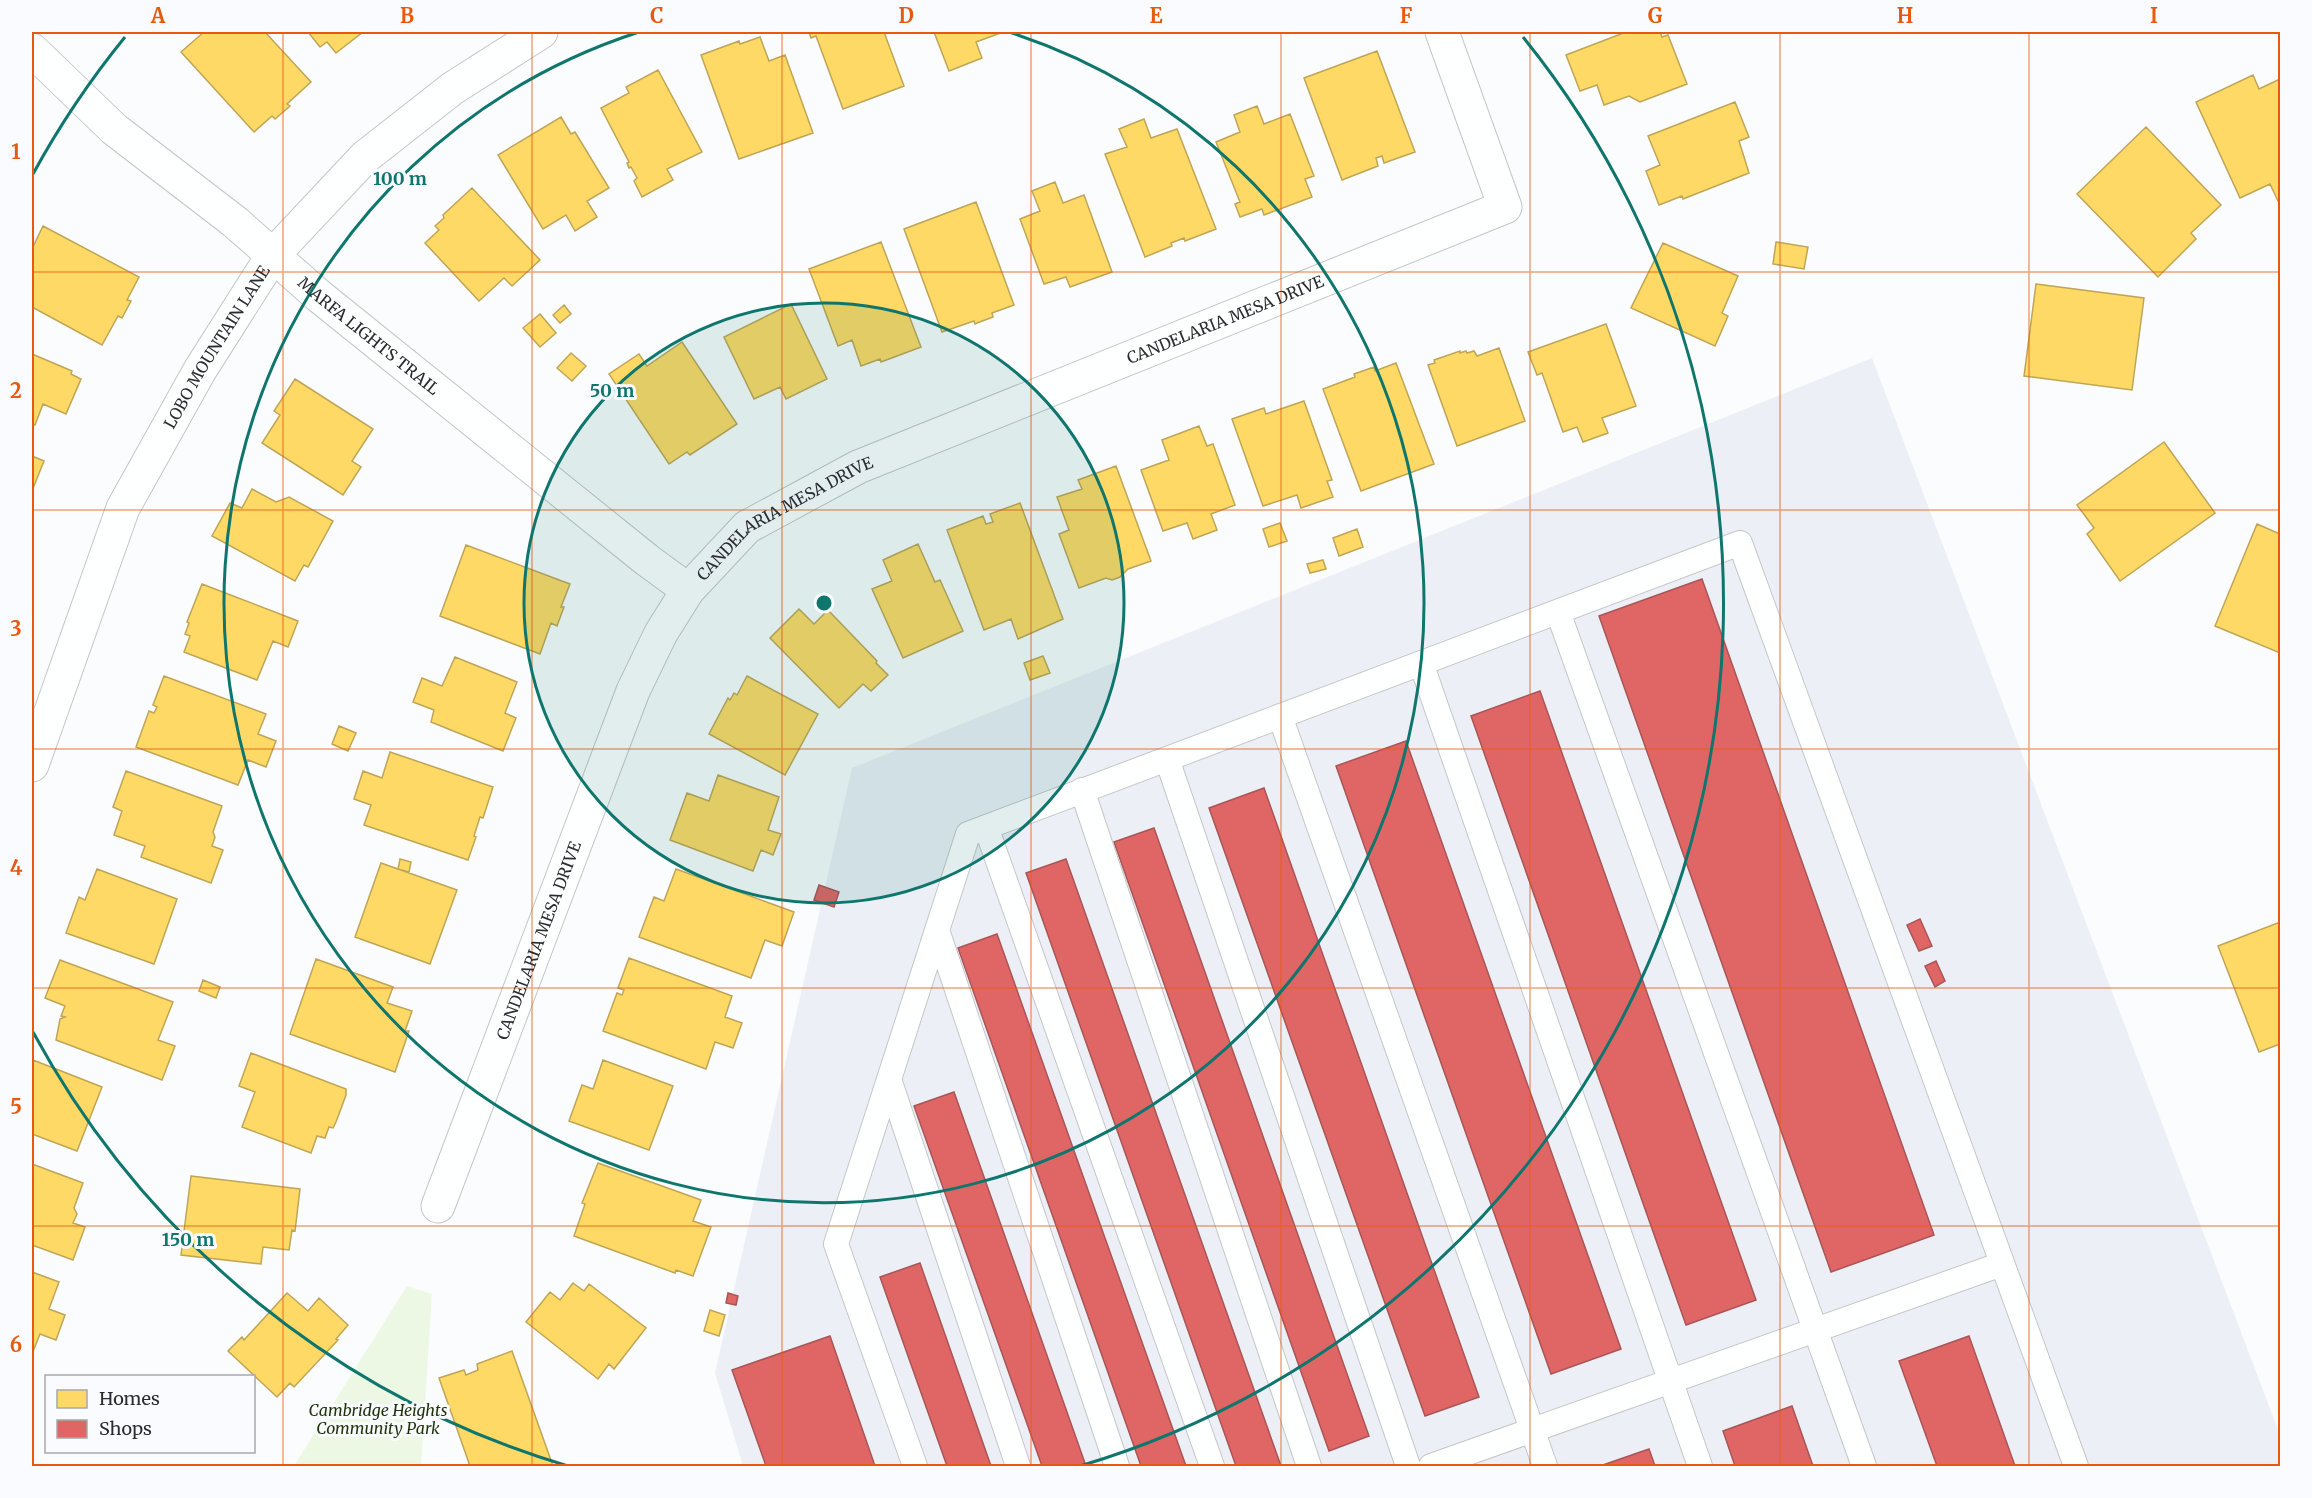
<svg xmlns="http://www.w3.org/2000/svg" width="2312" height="1498" font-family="Merriweather,serif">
	<rect width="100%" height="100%" fill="#fbfcfd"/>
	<!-- built -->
	<path fill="#ecf0f6" d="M1872,358L2280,1435V1466H743L715,1373L852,768Z"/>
	<!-- green -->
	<path fill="#ecf8e3" d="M407,1286L432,1294L421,1466H294Z"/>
	<!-- homes -->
	<path fill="#ffd966" stroke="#bfa556" stroke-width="1.5" d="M204,32H265L311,82L287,104L290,106L275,119L272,116L254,132L181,52Z
		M308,32H363L336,53L327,42L320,47Z
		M809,32H884L904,86L843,109L816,36L811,38Z
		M934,32H1003L976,42L982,58L949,71Z
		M1626,32H1660L1662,37L1668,35L1687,84L1640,102L1629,96L1604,105L1597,85L1580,91L1566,55Z
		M760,37L769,61L785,55L813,133L739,159L701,55L739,41L740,44Z
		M1377,51L1415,152L1384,163L1382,156L1376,158L1378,166L1342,180L1304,78Z
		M658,70L702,152L667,169L673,180L642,197L634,181L637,178L631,167L629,168L627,163L629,162L601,108L629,93L626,87Z
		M2253,75L2259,89L2280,79V200L2278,201L2270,184L2240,198L2196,102Z
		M1735,102L1749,137L1739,141L1749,173L1683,199L1682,196L1659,205L1646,171L1660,165L1648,136Z
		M1257,106L1264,124L1290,114L1314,176L1305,179L1312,197L1264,215L1262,209L1240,217L1235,204L1240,202L1216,142L1240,132L1234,115Z
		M561,117L571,134L575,132L609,188L587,201L597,217L575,231L566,215L543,229L498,155Z
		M1144,119L1151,138L1177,129L1216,229L1185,241L1184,238L1171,243L1172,246L1145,257L1105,154L1127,147L1119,129Z
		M2146,127L2221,205L2191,233L2196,239L2158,277L2077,194Z
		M1055,182L1063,203L1084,195L1112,272L1070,287L1066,277L1044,284L1020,219L1040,211L1032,191Z
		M472,188L540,260L512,286L504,278L479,301L425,243L439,230L435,226L444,218L443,215Z
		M976,202L1014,305L992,313L993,317L977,323L975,324L974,321L942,332L904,229Z
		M43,226L139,277L127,300L131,301L122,318L118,316L102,345L32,307V249Z
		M881,242L921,347L881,362L880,359L861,366L852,340L838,346L809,269Z
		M1776,242L1808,247L1804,269L1773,264Z
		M1663,243L1738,276L1722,313L1728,316L1715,346L1631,308Z
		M2036,284L2144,298L2132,390L2024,376Z
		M791,304L827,379L786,399L780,387L754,399L724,337Z
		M564,305L571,314L560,323L553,315Z
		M540,314L556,333L540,347L523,328Z
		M1606,324L1636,406L1602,418L1608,433L1583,442L1577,427L1563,432L1542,373L1537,375L1528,352Z
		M682,342L737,424L690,455L687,452L669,464L609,374L639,354L647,366Z
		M1499,348L1525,421L1457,446L1428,365L1435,363L1434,360L1460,351V353L1466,351L1467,353L1474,351L1477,356Z
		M571,353L586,366L572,381L557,368Z
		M32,354L72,371L71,374L81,379L66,414L43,404L35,425L32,424Z
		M1396,363L1434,464L1361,491L1323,389L1355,377L1354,374L1374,367L1375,371Z
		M295,379L373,429L352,461L361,467L343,495L262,443L280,415L274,411Z
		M1304,401L1332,480L1327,481L1333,497L1301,508L1297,495L1263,506L1232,419L1264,408L1266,414Z
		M1199,426L1207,446L1213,444L1235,505L1211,514L1217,530L1193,539L1187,523L1163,531L1141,470L1169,460L1162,440Z
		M2164,442L2215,513L2120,581L2087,534L2094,528L2077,505Z
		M32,456L44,461L32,491Z
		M1116,466L1151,561L1128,569L1120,577L1112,580L1106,578L1079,588L1059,534L1069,530L1057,497L1082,489L1078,480Z
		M252,489L276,502L289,497L333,521L308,567L304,565L295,581L212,536L230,503L242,508Z
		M1020,503L1063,619L1018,639L1011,619L984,630L947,530L983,516L986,524L993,522L990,514Z
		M1280,523L1287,541L1269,547L1263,529Z
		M2257,524L2280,534V653L2215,626Z
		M1357,529L1363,547L1339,556L1333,538Z
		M918,544L935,582L940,580L963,631L903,658L872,589L892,581L883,560Z
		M466,545L570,584L561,607H564L557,626L551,623L540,654L440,616Z
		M1323,560L1326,569L1310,573L1307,564Z
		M202,584L298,621L288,647L273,641L257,680L184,652L190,636L185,634L189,623L187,622Z
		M799,609L814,624L828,610L877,661L876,663L888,675L871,691L863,684L839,708L770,638Z
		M1043,656L1050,673L1030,680L1024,663Z
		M455,657L517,682L505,713L516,718L503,751L431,722L434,710L413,702L422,678L442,686Z
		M164,676L266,714L258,734L276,741L266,767L248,760L238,785L136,747L149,711L154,713L157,707L153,705Z
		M747,676L818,714L785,775L709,734L728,698L730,700L734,693L737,695Z
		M339,726L356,733L348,751L332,744Z
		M390,752L493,787L483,818L480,817L474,836L476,837L468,860L364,825L371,805L354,799L363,771L382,778Z
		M126,771L222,806L213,832L215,837L212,846L223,850L211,883L141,857L145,846L114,835L122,811L113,807Z
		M718,775L779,797L768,830L781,834L773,855L761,850L753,871L670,840L687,793L709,801Z
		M400,859L411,862L409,872L398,869Z
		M381,863L457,890L430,964L355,937Z
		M97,869L177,899L154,964L66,933L79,897L85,900Z
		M676,869L794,912L782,946L765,940L751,978L639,937L654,897L664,901Z
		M2280,922V1044L2259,1052L2218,946Z
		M629,958L732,996L725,1017L742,1023L733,1048L715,1042L706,1069L603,1031L617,993L622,995L624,990L618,988Z
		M316,959L393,987L387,1003L412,1011L405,1031H409L395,1072L290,1034Z
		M60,960L173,1002L158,1040L175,1046L162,1080L56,1040L60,1019L65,1017L61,1016L65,1006L45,998Z
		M203,980L220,987L216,998L199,991Z
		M251,1053L346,1089V1095L336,1122L333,1128L329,1127L325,1138L317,1136L311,1153L242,1127L255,1092L239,1086Z
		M33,1060L102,1087L77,1151L32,1134Z
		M603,1060L673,1086L649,1150L569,1121L582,1085L593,1089Z
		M598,1163L701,1200L693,1221L711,1227L693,1276L676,1270L675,1273L574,1236L585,1204L582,1203Z
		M32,1164L83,1183L74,1208L77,1214L73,1223L85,1227L73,1260L32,1245Z
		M191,1176L300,1189L295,1231L292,1230L289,1250L263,1247L261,1264L181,1255Z
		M32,1272L59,1282L49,1309L65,1315L56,1340L40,1334L32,1354Z
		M573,1283L584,1291L589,1284L646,1328L614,1369L609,1364L598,1379L526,1322L550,1292L560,1300Z
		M287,1293L308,1311L319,1298L348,1325L336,1339L338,1340L294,1387L290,1383L277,1397L228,1351L242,1337L244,1340Z
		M710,1310L725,1315L719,1336L704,1331Z
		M512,1351L553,1466H470L439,1378L464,1370L466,1375L478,1370L477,1364Z"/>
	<!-- shops -->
	<path fill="#e06666" stroke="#a95556" stroke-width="1.5" d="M1702,579L1934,1235L1831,1272L1599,616Z
		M1540,691L1756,1300L1686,1325L1471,716Z
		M1406,741L1621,1349L1551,1374L1336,766Z
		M1264,788L1479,1397L1425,1416L1209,808Z
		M1154,828L1369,1436L1329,1451L1114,842Z
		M1066,859L1281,1466H1236L1026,873Z
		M819,885L839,892L834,907L814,900Z
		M1920,919L1932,946L1919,951L1907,925Z
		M997,934L1186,1466H1141L958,948Z
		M1936,961L1945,981L1935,987L1925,966Z
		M954,1092L1086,1466H1042L914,1106Z
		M920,1263L991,1466H947L880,1277Z
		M728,1293L738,1296L736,1305L726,1303Z
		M830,1336L875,1466H766L732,1370Z
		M1969,1336L2015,1466H1937L1899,1361Z
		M1792,1406L1813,1466H1735L1723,1431Z
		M1649,1449L1655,1466H1600Z"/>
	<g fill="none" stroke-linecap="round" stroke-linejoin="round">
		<defs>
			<path id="service" d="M1558,612L1864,1466
				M1421,663L1700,1466
				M1280,716L1545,1466
				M1167,759L1408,1466
				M1082,790L1309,1466
				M986,827L1212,1466
				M937,930L1117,1466
				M889,1079L1018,1466
				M915,1466L836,1244L968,834L1740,543L2076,1466
				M1431,1466L2002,1264"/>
			<g id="minor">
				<path id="s1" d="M32,50L114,129L235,222L319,296L647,560L688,590"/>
				<path id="s2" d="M32,765L123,508L200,370L273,255L365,157L453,88L541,32"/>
				<path id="s3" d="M438,1206L633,691L661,633L688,590L747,527L858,467L1505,207L1442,32"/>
			</g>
		</defs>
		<!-- service casing -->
		<use href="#service" stroke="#c5c6c8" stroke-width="26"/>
		<!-- minor casing -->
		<use href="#minor" stroke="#c5c6c8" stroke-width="35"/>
		<!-- service -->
		<use href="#service" stroke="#feffff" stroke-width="24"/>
		<!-- minor -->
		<use href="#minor" stroke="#feffff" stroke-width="33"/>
	</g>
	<!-- grid -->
	<path fill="none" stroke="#e8590c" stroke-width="1.5" stroke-opacity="0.55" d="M283,32V1466M532,32V1466M782,32V1466M1031,32V1466M1281,32V1466M1530,32V1466M1780,32V1466M2029,32V1466M32,272H2280M32,510H2280M32,749H2280M32,988H2280M32,1226H2280"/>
	<!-- distance rings -->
	<circle cx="824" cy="603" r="300" fill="#0f766e" fill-opacity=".12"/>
	<g fill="none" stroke="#0f766e" stroke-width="3">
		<circle cx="824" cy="603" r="300"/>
		<path d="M1009 32A600 600 0 1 1 639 32"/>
		<path d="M568 1466A900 900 0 0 1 33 1032M33 174A900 900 0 0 1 125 37M1523 37A900 900 0 0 1 1080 1466"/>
	</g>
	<g text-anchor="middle" stroke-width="6" stroke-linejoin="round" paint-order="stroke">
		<!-- street labels -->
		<g font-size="16" fill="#2a2c31" stroke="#fafbfe">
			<text dy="6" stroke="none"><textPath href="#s3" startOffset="1274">CANDELARIA MESA DRIVE</textPath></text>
			<text dy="6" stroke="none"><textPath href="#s1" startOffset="442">MARFA LIGHTS TRAIL</textPath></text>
			<text dy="6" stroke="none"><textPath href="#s2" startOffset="459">LOBO MOUNTAIN LANE</textPath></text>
			<text dy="6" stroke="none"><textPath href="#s3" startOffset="788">CANDELARIA MESA DRIVE</textPath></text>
			<text dy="6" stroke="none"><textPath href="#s3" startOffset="284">CANDELARIA MESA DRIVE</textPath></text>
		</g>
		<!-- park labels -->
		<g font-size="16" font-style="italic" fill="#1f330b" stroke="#fafbfe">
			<text x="378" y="1416">Cambridge Heights<tspan x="378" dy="18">Community Park</tspan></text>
		</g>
	</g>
	<circle cx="824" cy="603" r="9" fill="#0f766e" stroke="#fafbfe" stroke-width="3"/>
	<g font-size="18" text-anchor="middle" font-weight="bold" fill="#0f766e" stroke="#fafbfe" stroke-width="6" stroke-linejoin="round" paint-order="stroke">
		<text x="400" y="185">100 m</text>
		<text x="612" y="397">50 m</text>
		<text x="188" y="1246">150 m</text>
	</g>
	<!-- border -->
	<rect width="2312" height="1498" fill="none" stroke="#fafbfe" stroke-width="66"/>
	<!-- legend -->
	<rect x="45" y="1375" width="210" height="78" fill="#fafbfe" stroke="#a7a8ac" stroke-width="1.5"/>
	<rect x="57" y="1390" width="30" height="18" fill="#ffd966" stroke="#a7a8ac" stroke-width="1.5"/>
	<text x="99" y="1405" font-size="18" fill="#2a2c31">Homes</text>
	<rect x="57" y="1420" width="30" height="18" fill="#e06666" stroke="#a7a8ac" stroke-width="1.5"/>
	<text x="99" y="1435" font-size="18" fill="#2a2c31">Shops</text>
	<rect x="33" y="33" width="2246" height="1432" fill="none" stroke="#e8590c" stroke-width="2"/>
	<g font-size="20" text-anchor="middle" font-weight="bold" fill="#e8590c">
		<text x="158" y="23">A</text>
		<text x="407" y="23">B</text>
		<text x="657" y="23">C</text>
		<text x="906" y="23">D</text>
		<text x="1156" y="23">E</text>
		<text x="1406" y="23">F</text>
		<text x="1655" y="23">G</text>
		<text x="1905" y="23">H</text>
		<text x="2154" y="23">I</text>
		<text x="16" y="159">1</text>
		<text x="16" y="398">2</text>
		<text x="16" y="636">3</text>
		<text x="16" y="875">4</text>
		<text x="16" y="1114">5</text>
		<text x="16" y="1352">6</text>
	</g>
</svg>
